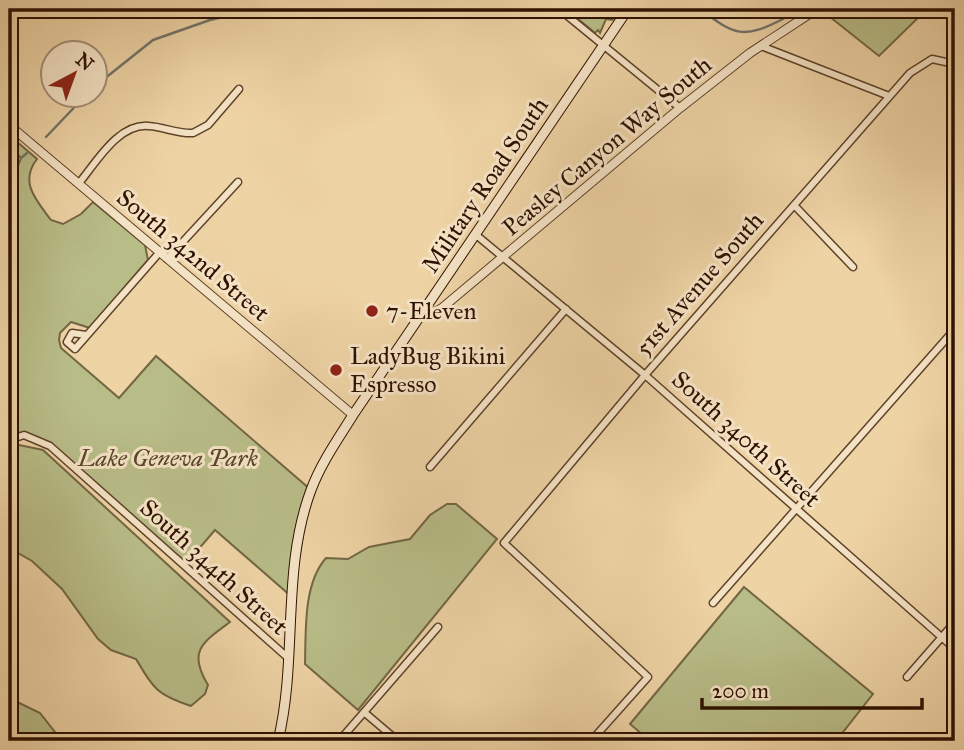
<svg xmlns="http://www.w3.org/2000/svg" width="964" height="750" font-family="'IM FELL Great Primer',serif">
	<rect width="100%" height="100%" fill="#eed3a5"/>
	<filter id="stains"><feTurbulence type="fractalNoise" baseFrequency=".00286" numOctaves="4"/><feColorMatrix values="0 0 0 0 .2 0 0 0 0 .09 0 0 0 0 .02 0 0 0 .5 -.17"/></filter>
	<radialGradient id="worn" r=".72"><stop offset=".6" stop-color="#630" stop-opacity="0"/><stop offset="1" stop-color="#630" stop-opacity=".3"/></radialGradient>
	<!-- green -->
	<path fill="#b8bc87" stroke="#736644" stroke-width="2" d="M566,9H623L612,20L606,19L600,33L598,30L595,33Z
		M820,9H927L879,56Z
		M9,135L37,159C19,182 36,200 51,220L63,224L81,214L93,202L145,245L148,260L90,328L71,322L60,333L59,340L61,348L119,398L156,356L311,490L292,597L215,530L184,566L50,446L24,436L9,440V260L17,249C11,209 3,198 21,158L9,145Z
		M19,445L43,450L230,622C203,642 187,651 208,685L205,694L191,706C157,695 154,689 136,659L111,650L98,639L62,589L32,561L9,548V449Z
		M447,504H456L497,539L358,710L305,664C306,631 303,584 326,558L348,559L369,547L410,539L430,515Z
		M744,587L873,694L836,741H650L630,724Z
		M9,698L40,713L62,741H9Z"/>
	<g fill="none" stroke-linecap="round" stroke-linejoin="round">
		<!-- stream -->
		<path stroke="#707469" stroke-width="2.5" d="M701,9C734,36 744,39 783,19
			M94,87L153,40L210,20L258,9
			M46,137L87,94
			M21,158L27,153"/>
		<defs>
			<path id="minor" d="M559,9L680,108
				M9,18L17,9
				M761,46L889,96
				M79,183C96,163 118,123 149,126C164,127 178,134 193,133L208,125L239,89
				M794,205L853,267
				M475,234L645,375L955,649
				M167,259L238,182
				M86,335L72,333L67,342L75,349L159,253
				M9,440L24,435L50,446L287,657
				M430,467L566,309
				M713,603L955,329
				M907,677L955,622
				M365,713L398,741
				M339,741L438,627
				M591,741L648,677L504,543L645,375L910,73L932,59L955,64"/>
			<path id="tertiary" d="M9,125L353,415
				M425,310L435,312L442,308L680,108L750,53L817,9"/>
			<path id="secondary" d="M278,741C298,659 281,570 311,490C321,463 338,439 353,415L628,9"/>
		</defs>
		<!-- minor casing -->
		<use href="#minor" stroke="#5e422a" stroke-width="9"/>
		<!-- tertiary casing -->
		<use href="#tertiary" stroke="#5e422a" stroke-width="10"/>
		<!-- secondary casing -->
		<use href="#secondary" stroke="#2e1101" stroke-width="11"/>
		<!-- minor -->
		<use href="#minor" stroke="#f4e2c4" stroke-width="6"/>
		<!-- tertiary -->
		<use href="#tertiary" stroke="#f4e2c4" stroke-width="8"/>
		<!-- secondary -->
		<use href="#secondary" stroke="#f4e2c4" stroke-width="9"/>
	</g>
	<!-- markers -->
	<g fill="#8f2418" stroke="#f4e2c4" stroke-width="2.5">
		<circle cx="372" cy="311" r="7"/>
		<circle cx="336" cy="370" r="7"/>
	</g>
	<g text-anchor="middle" stroke-width="6" stroke-linejoin="round" paint-order="stroke">
		<!-- street labels -->
		<g font-size="24" fill="#2e1101" stroke="#f4e2c4">
			<text transform="translate(607 146) rotate(-40)" y="8">Peasley Canyon Way South</text>
			<text transform="translate(485 185) rotate(-56)" y="8">Military Road South</text>
			<text transform="translate(193 255) rotate(40)" y="8">South 342nd Street</text>
			<text transform="translate(699 284) rotate(-49)" y="8">51st Avenue South</text>
			<text transform="translate(746 439) rotate(42)" y="8">South 340th Street</text>
			<text transform="translate(214 567) rotate(42)" y="8">South 344th Street</text>
		</g>
		<!-- poi labels -->
		<g font-size="24" fill="#2e1101" stroke="#f4e2c4" text-anchor="start">
			<text x="386" y="319">7-Eleven</text>
			<text x="350" y="364">LadyBug Bikini<tspan x="350" dy="28">Espresso</tspan></text>
		</g>
		<!-- park labels -->
		<g font-size="24" font-style="italic" fill="#574429" stroke="#f4e2c4">
			<text x="168" y="466">Lake Geneva Park</text>
		</g>
	</g>
	<!-- margin -->
	<rect width="964" height="750" fill="none" stroke="#eed3a5" stroke-width="35"/>
	<rect x="10" y="10" width="943" height="729" fill="none" stroke="#2e1101" stroke-width="3.5"/>
	<rect x="18" y="18" width="929" height="715" fill="none" stroke="#2e1101" stroke-width="2"/>
	<!-- north arrow -->
	<g transform="translate(74 74) rotate(41)"><circle r="33" fill="#f4e2c4" stroke="#a58e76" stroke-width="2"/>
	<path d="M0-5L12 26L0 18L-12 26Z" fill="#8f2418"/>
	<text y="-10" font-size="19" font-weight="bold" text-anchor="middle" fill="#2e1101">N</text>
	</g>
	<!-- scale -->
	<path d="M702 698v10h220v-10" fill="none" stroke="#2e1101" stroke-width="3.5"/>
	<text x="712" y="698" font-size="21" fill="#2e1101" stroke="#f4e2c4" stroke-width="5" paint-order="stroke">200 m</text>
	<rect width="100%" height="100%" filter="url(#stains)"/>
	<rect width="100%" height="100%" fill="url(#worn)"/>
</svg>
